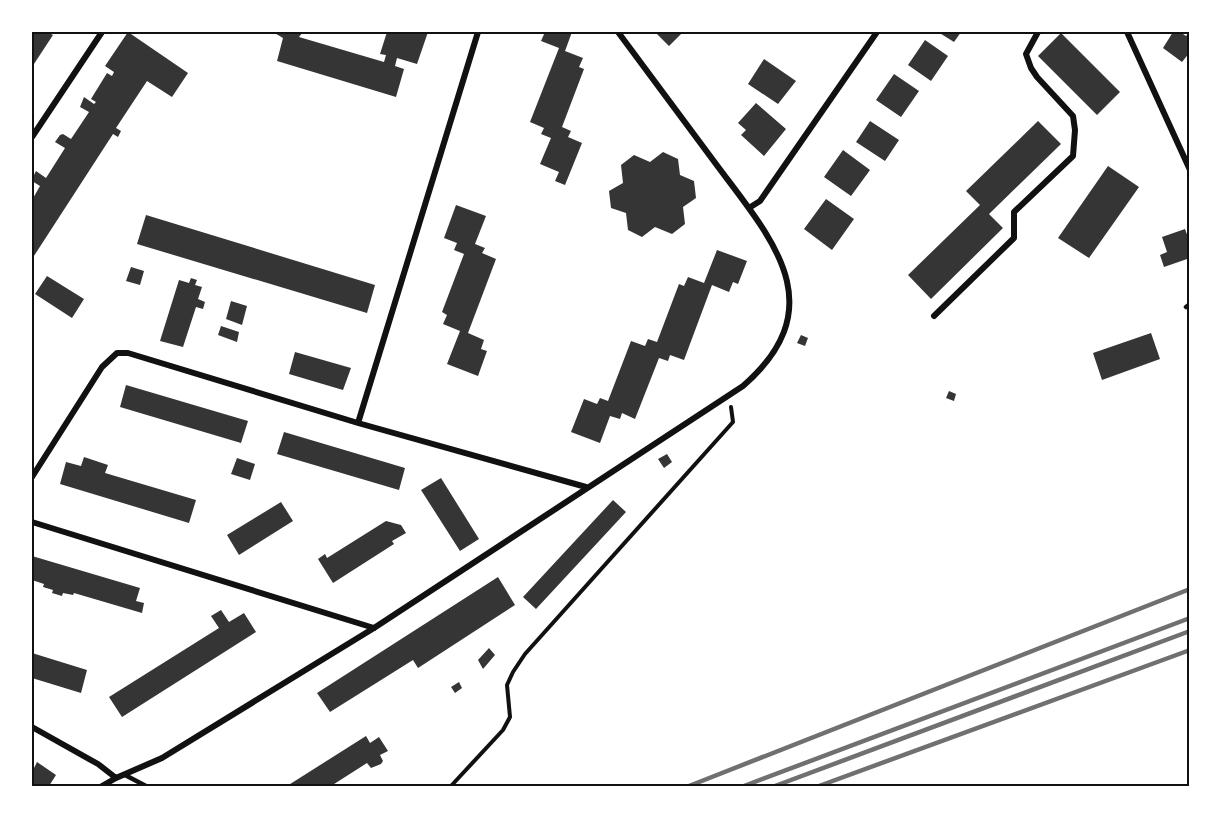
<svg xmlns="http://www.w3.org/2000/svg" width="1221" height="818" font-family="Barlow,sans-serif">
	<rect width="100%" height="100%" fill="#fff"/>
	<!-- building -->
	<path fill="#353535" d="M32,32H47L53,35L32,67Z
		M128,32L188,73L172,97L147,81L116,128L121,131L118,137L113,134L32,259V200L40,186L32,181V179L36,171L46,178L65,148L55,142L60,135L63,134L71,139L89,112L80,107L84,97L94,104L96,102L91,99L107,73L112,76L114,72L105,66Z
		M273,32H303L299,37L384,62L386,55L380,54L387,32H428L417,64L397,58L395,66L404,69L396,97L277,61L283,38Z
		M545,32H572L565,51L583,58L579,67L584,69L562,127L571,131L568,137L582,143L565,185L555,181L559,172L540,164L551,138L541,134L544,128L530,122L559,48L541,41Z
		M655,32H683L669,46Z
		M938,32H961L954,42Z
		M1173,32H1180L1186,36L1190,32V52L1182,62L1163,48Z
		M1061,33L1120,92L1097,115L1038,56Z
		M925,40L948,56L931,81L908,65Z
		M764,59L796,81L778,104L748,84Z
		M894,74L919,91L901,117L876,100Z
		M756,103L786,129L764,156L741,135L746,130L738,123Z
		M870,121L899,140L885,161L856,142Z
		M1038,121L1061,144L989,214L1003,228L931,299L908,275L980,205L966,191Z
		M843,150L870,170L851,196L824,177Z
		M663,152L678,159L680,175L694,181L696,198L683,207L685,224L672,234L655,227L642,237L628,230L626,213L611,208L609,191L623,183L621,165L634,155L650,162Z
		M1108,166L1139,187L1089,258L1058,238Z
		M826,199L854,219L832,250L804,229Z
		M456,205L486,216L475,244L485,248L482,253L496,259L468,333L484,340L481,349L487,351L478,376L447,364L460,331L443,324L447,315L442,312L464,254L454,250L457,243L444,238Z
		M146,215L375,285L367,313L137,244Z
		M1185,229L1190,243V258L1164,267L1160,255L1167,252L1162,237Z
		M717,250L747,261L738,284L733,282L729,292L712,285L684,360L670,355L668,361L659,358L635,419L622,413L620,419L610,416L600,443L571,432L584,399L597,404L600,398L608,401L631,341L645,346L648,339L657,342L679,284L684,286L688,277L704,283Z
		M131,267L144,271L140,285L126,281Z
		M47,276L84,299L72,318L35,294Z
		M191,278L197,280L195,285L202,287L198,299L205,302L203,309L196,307L183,347L160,341L179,280L189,283Z
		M231,301L247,306L242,325L226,319Z
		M221,326L239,332L237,342L218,335Z
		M1151,333L1160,359L1102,380L1093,353Z
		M801,335L808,338L805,346L797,343Z
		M295,352L351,368L343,390L289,374Z
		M126,385L248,421L241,443L120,407Z
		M949,391L956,394L954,401L946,398Z
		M284,432L405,468L399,490L277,454Z
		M667,454L672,462L664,468L658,459Z
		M84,457L108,465L105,473L196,500L189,523L60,484L66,462L81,466Z
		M237,458L255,464L250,480L231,474Z
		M441,478L479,539L460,551L421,490Z
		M613,500L626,512L536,609L523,597Z
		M281,502L293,521L239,555L227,535Z
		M386,521L401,525L406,533L392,541L394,544L333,583L318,559L325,554L327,558Z
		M32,556L140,588L136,601L144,603L142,613L74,593L73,595L63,593L62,596L52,593L53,590L43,587L44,584L32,580Z
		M498,577L515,605L418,668L413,660L330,712L317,693Z
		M221,610L229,622L244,613L256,632L122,717L109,697L219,628L211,616Z
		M489,648L495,655L483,669L478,660Z
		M32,653L87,670L81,693L32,678Z
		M459,682L462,688L455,693L451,687Z
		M366,736L370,743L379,737L388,751L380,755L383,761L381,764L371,768L367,763L331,786H287Z
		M37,762L56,775L49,786H32V772Z"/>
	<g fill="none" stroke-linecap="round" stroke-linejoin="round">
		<!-- path -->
		<path stroke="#111" stroke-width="4" d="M451,786L503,730L510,717L507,685L513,672L525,654L733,422L731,407"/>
		<!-- service -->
		<path stroke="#111" stroke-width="4.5" d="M1186,307L1190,304
			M125,775L146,786"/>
		<!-- minor -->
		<path stroke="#111" stroke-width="6" d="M1127,32L1190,170
			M32,137L102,32
			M749,208L760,201L877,32
			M934,316L1014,238V212L1073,156L1075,130L1073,116L1037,77L1031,68L1026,54L1038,32
			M358,423L478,32
			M32,477L102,367L117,353H128L358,423L586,487
			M32,522L374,628
			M32,727L98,764L116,778
			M102,786L116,778L162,758L374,628L743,386C837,304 768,235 713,160C681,117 649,74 618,32"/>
		<!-- rail -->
		<path stroke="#707070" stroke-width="4.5" d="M689,786L1190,589
			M744,786L1190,618
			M775,786L1190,631
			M819,786L1190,650"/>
	</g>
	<!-- border -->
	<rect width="1221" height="818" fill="none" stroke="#ffffff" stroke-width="66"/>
	<rect x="33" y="33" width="1155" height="752" fill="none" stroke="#111" stroke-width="2"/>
</svg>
